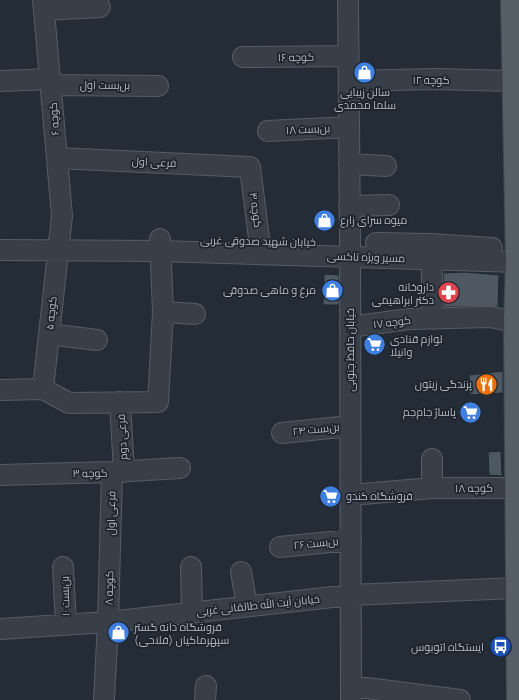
<svg xmlns="http://www.w3.org/2000/svg" width="519" height="700" font-family="Manrope,Cairo,sans-serif">
	<rect width="100%" height="100%" fill="#242d37"/>
	<!-- building -->
	<path fill="#4d5863" stroke="#1f262f" d="M465,272L499,275L498,307H444L443,273Z
		M324,274L339,275V305H323Z
		M503,371V393L470,395L469,375Z
		M501,451L502,476L489,475L488,452Z"/>
	<g fill="none" stroke-linecap="round" stroke-linejoin="round">
		<defs>
			<path id="minor" d="M348,0L350,243L351,700
				M44,10L100,7
				M243,57L348,56
				M0,81L51,79
				M349,81L436,79L513,81
				M51,85L158,86
				M268,131L349,127
				M57,158L250,167L261,254
				M349,164L386,166
				M349,206L389,205
				M376,243L431,244L492,248
				M431,245L433,319
				M0,250L160,251L517,262
				M163,312L195,314
				M350,327L409,319L491,317L515,322
				M49,334L97,340
				M43,389L62,216L43,0
				M0,390L43,389L69,403L158,402L163,312L160,239
				M120,402L124,472
				M282,433L350,426
				M0,475L112,472L180,468
				M432,488V459
				M351,495L432,488H516
				M280,547L351,540
				M63,567L66,625
				M191,567L192,612
				M241,572L247,606
				M0,629L108,622L351,595L517,588
				M351,686L460,700
				M104,700L108,622L112,472
				M205,700L206,686"/>
			<path id="major" d="M512,0L517,262L515,322L518,700"/>
		</defs>
		<!-- minor casing -->
		<use href="#minor" stroke="#565d66" stroke-width="22"/>
		<!-- major casing -->
		<use href="#major" stroke="#414851" stroke-width="24"/>
		<!-- minor -->
		<use href="#minor" stroke="#383f48" stroke-width="20"/>
		<!-- major -->
		<use href="#major" stroke="#565e68" stroke-width="22"/>
	</g>
	<!-- icons -->
	<defs>
		<symbol id="shop-disc" viewBox="-11 -11 22 22"><circle r="9.5" fill="#3f7fe0" stroke="#1d242d"/><path d="M-5-2.5h2.3a2.7 3.5 0 0 1 5.4 0H5L5.5 6h-11ZM-1.5-2.5h3a1.5 2.3 0 0 0-3 0Z" fill="#fff"/></symbol>
		<symbol id="pharmacy-disc" viewBox="-11 -11 22 22"><circle r="9.5" fill="#e0444e" stroke="#1d242d"/><path d="M-2-6h4v4h4v4h-4v4h-4v-4h-4v-4h4Z" fill="#fff"/></symbol>
		<symbol id="supermarket-disc" viewBox="-11 -11 22 22"><circle r="9.5" fill="#3f7fe0" stroke="#1d242d"/><path d="M-6-5.5h2.5l.6 2H6L4.5 2H-2.5L-4.4-4H-6ZM-1.5 3.2a1.3 1.3 0 1 0 .1 0ZM3 3.2a1.3 1.3 0 1 0 .1 0Z" fill="#fff"/></symbol>
		<symbol id="restaurant-disc" viewBox="-11 -11 22 22"><circle r="9.5" fill="#e8710a" stroke="#1d242d"/><path d="M-5-6h1v4h1v-4h1v4h1v-4h1v5L-1.5 .5V6h-2V.5L-5-1ZM5-6V6H3V1.5H1.5Q1.5-4 5-6Z" fill="#fff"/></symbol>
		<symbol id="bus-disc" viewBox="-11 -11 22 22"><circle r="9.5" fill="#1a4fb4" stroke="#1d242d"/><path d="M-5-6H5V4H4V6H2V4H-2V6H-4V4H-5ZM-3.5-4V0h7V-4ZM-3.5 1.2v1.5H-2V1.2ZM2 1.2v1.5H3.5V1.2Z" fill="#fff"/></symbol>
	</defs>
	<g fill-rule="evenodd">
		<use href="#shop-disc" x="352" y="60" width="25" height="25"/>
		<use href="#shop-disc" x="312" y="208" width="25" height="25"/>
		<use href="#shop-disc" x="320" y="278" width="25" height="25"/>
		<use href="#pharmacy-disc" x="436" y="280" width="25" height="25"/>
		<use href="#supermarket-disc" x="362" y="332" width="25" height="25"/>
		<use href="#restaurant-disc" x="474" y="372" width="25" height="25"/>
		<use href="#supermarket-disc" x="458" y="400" width="25" height="25"/>
		<use href="#supermarket-disc" x="318" y="484" width="25" height="25"/>
		<use href="#shop-disc" x="106" y="620" width="25" height="25"/>
		<use href="#bus-disc" x="488" y="634" width="25" height="25"/>
	</g>
	<g text-anchor="middle" stroke-width="3.5" stroke-linejoin="round" paint-order="stroke">
		<!-- street labels -->
		<g font-size="11" fill="#b3bac4" stroke="#1d242d">
			<text transform="translate(296 57) rotate(-1)" y="4">کوچه ۱۶</text>
			<text x="431" y="84">کوچه ۱۲</text>
			<text x="105" y="89">بن‌بست اول</text>
			<text transform="translate(54 119) rotate(-94)" y="4">کوچه ۶</text>
			<text transform="translate(308 129) rotate(-3)" y="4">بن‌بست ۱۸</text>
			<text transform="translate(154 162) rotate(3)" y="4">فرعی اول</text>
			<text transform="translate(256 210) rotate(82)" y="4">کوچه ۴</text>
			<text transform="translate(258 241) rotate(1)" y="4">خیابان شهید صدوقی غربی</text>
			<text transform="translate(366 257) rotate(2)" y="4">مسیر ویژه تاکسی</text>
			<text transform="translate(51 313) rotate(-84)" y="4">کوچه ۵</text>
			<text transform="translate(392 322) rotate(-7)" y="4">کوچه ۱۷</text>
			<text transform="translate(350 350) rotate(-90)" y="4">خیابان حافظ جنوبی</text>
			<text transform="translate(316 429) rotate(-6)" y="4">بن‌بست ۲۴</text>
			<text transform="translate(122 437) rotate(-93)" y="4">فرعی دوم</text>
			<text transform="translate(90 473) rotate(-1)" y="4">کوچه ۳</text>
			<text transform="translate(474 488) rotate(-1)" y="4">کوچه ۱۸</text>
			<text transform="translate(111 513) rotate(-89)" y="4">فرعی اول</text>
			<text transform="translate(316 543) rotate(-6)" y="4">بن‌بست ۲۶</text>
			<text transform="translate(109 588) rotate(-89)" y="4">کوچه ۸</text>
			<text transform="translate(65 596) rotate(-92)" y="4">بن‌بست ۱۰</text>
			<text transform="translate(258 605) rotate(-6)" y="4">خیابان آیت الله طالقانی غربی</text>
		</g>
		<!-- poi labels -->
		<g font-size="11" fill="#b3bac4" stroke="#1d242d" text-anchor="end">
			<text x="365" y="96" text-anchor="middle">سالن زیبایی<tspan x="365" dy="13">سلما محمدی</tspan></text>
			<text x="340" y="224" text-anchor="start">میوه سرای زارع</text>
			<text x="434" y="291">داروخانه<tspan x="434" dy="13">دکتر ابراهیمی</tspan></text>
			<text x="316" y="294">مرغ و ماهی صدوقی</text>
			<text x="390" y="343" text-anchor="start">لوازم قنادی<tspan x="390" dy="13">وانیلا</tspan></text>
			<text x="472" y="388">پزندگی زیتون</text>
			<text x="456" y="416">پاساژ جام‌جم</text>
			<text x="346" y="500" text-anchor="start">فروشگاه کندو</text>
			<text x="134" y="631" text-anchor="start">فروشگاه دانه گستر<tspan x="134" dy="13">سپهرماکیان (فلاحی)</tspan></text>
			<text x="484" y="651">ایستگاه اتوبوس</text>
		</g>
	</g>
</svg>
